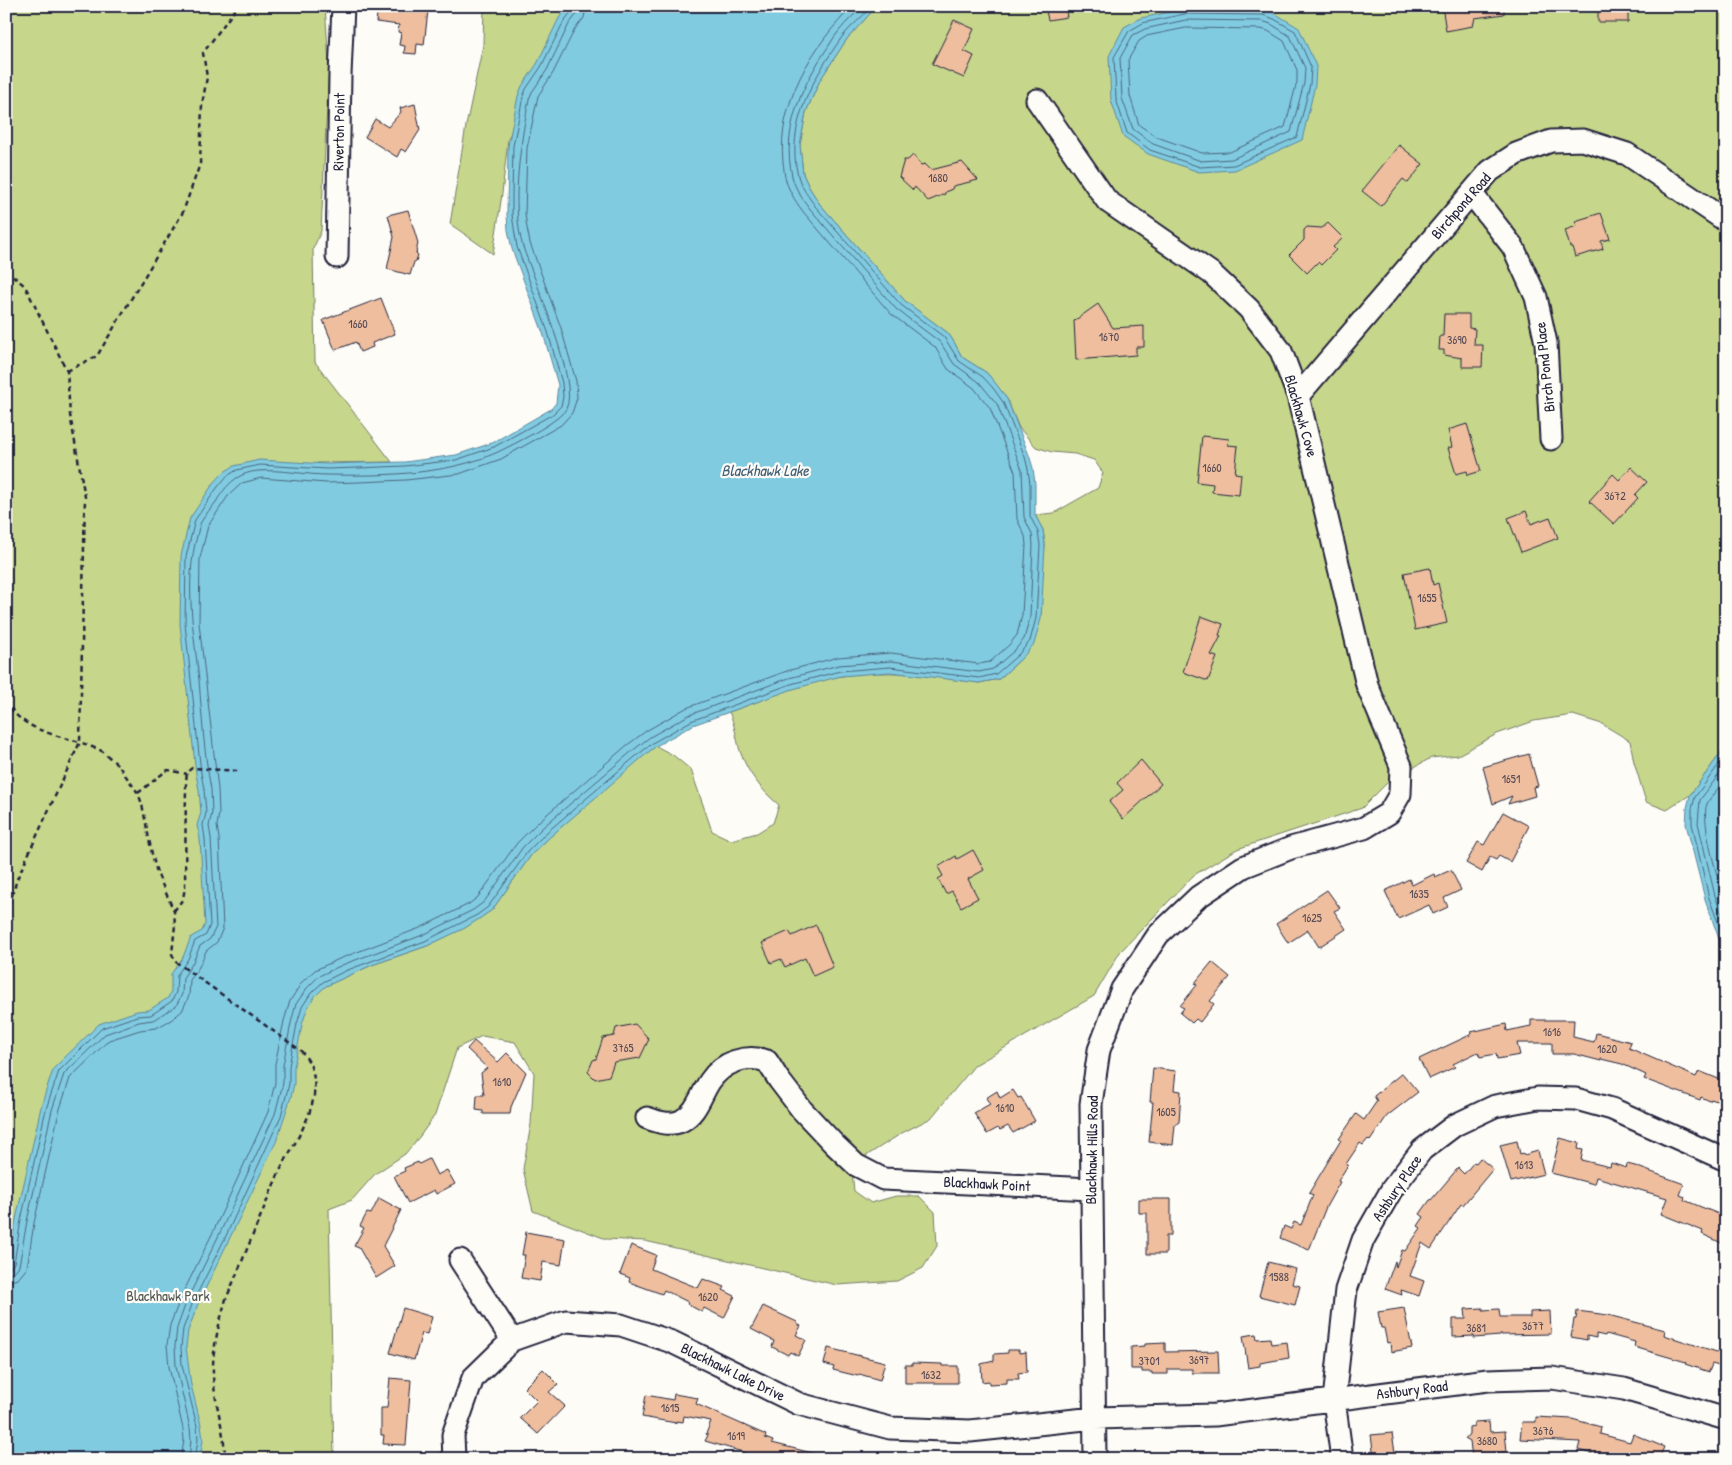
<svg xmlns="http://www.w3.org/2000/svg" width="1732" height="1465" font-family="'Patrick Hand',sans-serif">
	<rect width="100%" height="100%" fill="#fdfcf7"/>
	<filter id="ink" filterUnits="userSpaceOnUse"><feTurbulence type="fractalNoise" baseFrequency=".02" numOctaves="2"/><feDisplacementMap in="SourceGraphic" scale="10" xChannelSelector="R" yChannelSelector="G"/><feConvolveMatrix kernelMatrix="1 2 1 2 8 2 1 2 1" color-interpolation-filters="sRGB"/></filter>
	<g filter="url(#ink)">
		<!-- green -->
		<path fill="#c6d78c" stroke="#747c64" d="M6,6H325L329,63L321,231L313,249L315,362L392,462L317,463L326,986L372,965L427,946L447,936L466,927L492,910L532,854L551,836L618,776L656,746L673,755L691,770L712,831L731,840L757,833L773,823L779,805C762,791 747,772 740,751C736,737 735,725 729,712C766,699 803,682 842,676C887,669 934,675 979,683L999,679L1021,659L1041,616V583L1045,545L1043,530L1035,515L1054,513L1098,488L1103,473L1094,460L1075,454L1052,452L1036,447L1019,428L1007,399L987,373L962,357L954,342L948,333L905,301L819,203L809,187L803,174L800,145L806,112L820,80L847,39L877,6H1726V746L1690,795L1667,810L1646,802L1634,762L1630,741L1602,724L1573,715L1534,721L1497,734L1458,755L1431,758L1390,780L1362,808L1237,849L1194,875L1120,952L1094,996L975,1065L931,1118L902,1133L866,1156L852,1171L854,1191L871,1203L896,1196H919L935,1212L937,1246L923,1268L897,1281L837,1285L645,1241L606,1239L533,1211L523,1169L531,1124L534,1073L515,1042L482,1036L457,1048L435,1115L420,1136L405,1154L375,1174L352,1200L329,1209L334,1459H6Z
			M484,6H574L557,31L508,139L502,194L493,254L450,224L466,126L483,45Z"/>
		<!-- water -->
		<path fill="#81cbe1" stroke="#5b879f" d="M569,6H877L847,39L820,80L806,112L800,145L803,174L809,187L819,203L905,301L948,333L954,342L962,357L987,373L997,385L1007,399L1029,455L1033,468L1035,484V515L1043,530L1045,545L1041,619L1034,644L1023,657L999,679L979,683L890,672L841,676L793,689L693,725L656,746L638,761L551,836L532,854L492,910L479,919L465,928L427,946L372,965L326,986L315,996L307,1009L302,1025L294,1067V1084L291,1097L276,1142L198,1304L188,1331L186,1347L191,1385L201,1425L203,1440L200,1459H6V1273L16,1219L41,1107L49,1081L54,1068L99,1024L137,1011L149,1010L168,998L171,991V974L183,957L191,937L202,931L205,924L200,839L197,825L201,813L199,790L196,774L180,624L181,556L190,518L213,484L224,472L234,466L259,460L327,464L358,463L405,462L456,455L492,443L551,409L556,403L558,385L543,333L512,249L508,230L507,215L508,146L518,96L522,86L537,64L559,18Z
			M1184,9L1264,10L1276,14L1299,28L1316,66L1315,85L1302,140L1235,170L1199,172L1148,154L1123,136L1111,100L1109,56L1124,27L1141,18Z
			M1726,746V959L1705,899L1686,824L1687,808L1690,795Z"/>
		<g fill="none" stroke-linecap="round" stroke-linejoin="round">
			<!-- shore -->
			<path stroke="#48667d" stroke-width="1" d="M1185,14L1263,15L1274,19L1295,31L1311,67L1310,84L1297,137L1234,165L1200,167L1150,150L1127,133L1116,99L1114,57L1129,31L1143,23Z
				M1186,20L1262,21L1271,24L1290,36L1305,68L1304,83L1291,132L1232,159L1201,161L1153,144L1133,129L1122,98L1120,58L1133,35L1145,29Z
				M1186,28L1261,29L1268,31L1284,41L1297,70V82L1285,127L1230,152L1202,153L1157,137L1139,125L1130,96L1128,60L1139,41L1147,36Z
				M1726,755L1695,797L1692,809V824L1709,898L1726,944
				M1726,765L1700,800L1698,823L1715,896L1726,925
				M1726,779C1720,787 1711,795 1707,804C1700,820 1719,885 1726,903
				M6,1268L11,1267L14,1263L21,1220L46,1109L59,1071L102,1028L137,1016L151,1015L172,1001L176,992L177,975L188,959L195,941L206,935L210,925L205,839L203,825L206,813L204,789L201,773L185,624L186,557L195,520L217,488L227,476L237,470L260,465L327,469L358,468L405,466L456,460L494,447L553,414L561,406L563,397L562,383L548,332L517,247L512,215V195L513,146L523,97L526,89L541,67L564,21L572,11V6
				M6,1274L14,1272L19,1266L27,1221L52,1110L64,1074L105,1034L139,1022L153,1020L176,1006L182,994L183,978L193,962L200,946L210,939L216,927L211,838L209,826L212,813L211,789C204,753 202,717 199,680C194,633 184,583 197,536C198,532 199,526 201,522C205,515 211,508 216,502C226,485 237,473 258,471C281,469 305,475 328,475C386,476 456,475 508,447C522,440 559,421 566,409C580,383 533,277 523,247C510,205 521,141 529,99L532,92L547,70L569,24L577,14L579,6
				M6,1282L18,1279L27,1268L34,1223L59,1112L70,1078L109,1040L140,1030L156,1028L171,1020L182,1011L189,996L190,980L199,967L206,951L217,942L223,928L219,838L217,826L219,813L218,789L199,623L200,558L208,526L228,496L242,483L261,478L326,483L359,482L406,480L459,474L501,459L561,425L572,413L577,398L576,381L561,328L530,243L527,228L525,214L527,148L538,96L553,73L575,29L584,18L586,6
				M181,1459L184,1440L183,1429L169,1367L167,1345L170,1325L181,1297L213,1232L268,1112L275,1083V1064L284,1021L290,1001L302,982L315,970L339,959L420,928L469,904L478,897L517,843L538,822L626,746L646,731L686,708L787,671L838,657L891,653L979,664L990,662L1009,645L1017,635L1022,615L1026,545L1025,536L1017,519L1015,472L990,408L974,388L948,369L935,347L891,314L805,214C797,204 790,193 786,181C784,175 784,168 783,162C777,104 812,46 853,6
				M189,1459L191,1440L190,1428L176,1366L175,1346L177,1328L187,1300L219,1235L275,1114L283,1083V1065L291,1023L296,1004L307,988L319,976L342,965L423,935L473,910L484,902L523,847L543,827L631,752L650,737L689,715L789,678L839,665L891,661L979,672L993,669L1015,650L1024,639L1030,617L1033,545L1032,534L1024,517L1022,470L997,404L979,382L954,364L940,342L896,309L811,210C803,200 795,189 792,176C782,131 800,90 824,53C829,46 833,38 839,31C846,22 855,14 863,6
				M195,1459L198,1440L197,1426L182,1365L181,1347L183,1329L193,1302L225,1238L281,1116L289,1084V1066L297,1024L302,1007L311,993L323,982L345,971L425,941L477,915L488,907L528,851L547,832L635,757L654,742L691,721L791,684L840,671L890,667L979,678L996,674L1019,654L1030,641L1036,618L1040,545L1038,532L1030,516V484L1028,469L1025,457L1003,402L993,388L983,377L959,361L944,337L901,305L815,206C809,197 801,187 798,176C785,125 814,77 842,37C850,26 863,18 871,6"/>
		</g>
		<!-- building -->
		<path fill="#eebe9e" stroke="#22223b" d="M378,6H415V10L428,11L424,45L417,44L416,54L404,53L405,46L399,45L401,33L398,32L399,25L376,22Z
			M1045,6H1065L1067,17L1048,20Z
			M1442,6H1504V14L1475,18L1473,26L1446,31Z
			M1598,6H1628V22H1598Z
			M954,20L974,29L964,51L974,56L964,78L932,64Z
			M415,104L420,130L406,152L401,149L397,157L365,137L375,119L388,127L401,112L400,108Z
			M1399,145L1423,164L1408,183L1403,179L1381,206L1362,191Z
			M913,155L921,165L925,164L931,170L962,162L978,180L953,186L952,189L945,192V194L928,201L915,187L913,190L899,177L904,160H908Z
			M408,210L418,243L416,253L418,255L416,261L414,262L410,275L387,269L394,237L388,215Z
			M1601,213L1610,239L1601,241L1603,249L1575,257L1572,247H1570L1565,230L1577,226L1575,221Z
			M1328,223L1343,238L1333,247L1336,250L1321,265L1318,262L1307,273L1289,255L1304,240V230L1307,227L1322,228Z
			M381,298L395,334L372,343L373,347L360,352L356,342L335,350L323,320Z
			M1098,304L1113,328L1144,326V347H1136V355L1076,360L1074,321Z
			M1444,314H1469V328L1475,329L1474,345H1483L1482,367H1462V358L1444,355V350H1439L1440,336H1443Z
			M1467,424L1481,471L1468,475L1467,471L1456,474L1448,448L1452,447L1448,430Z
			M1202,436L1229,439L1228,445L1238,446L1235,473L1241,474L1239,495L1212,492L1213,484L1197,482Z
			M1631,467L1647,482L1635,495L1638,498L1614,524L1589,501L1613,474L1619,480Z
			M1526,511L1531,524L1550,517L1558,538L1521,552L1508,518Z
			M1430,568L1433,585L1438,583L1447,623L1415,630L1404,573Z
			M1201,616L1223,624L1219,635L1221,636L1211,655L1217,657L1208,681L1183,672Z
			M1529,754L1538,786L1533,787L1535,796L1508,804L1512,796L1493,804L1483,767Z
			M1141,760L1161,784L1123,819L1109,802L1123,790L1117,783Z
			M1503,812L1529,826L1510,862L1499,856L1496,860L1490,857L1482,872L1466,863L1478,842L1484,845Z
			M973,850L984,870L968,879L978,898L961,907L952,891L946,894L938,879L943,876L938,867L956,856L957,859Z
			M1451,870L1461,890L1444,898L1448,907L1433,914L1429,905L1398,919L1385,891L1409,879L1412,885L1434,874L1435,877Z
			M1327,890L1340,908L1334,911L1346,929L1319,947L1308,930L1288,943L1276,924Z
			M816,925L833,967L813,976L805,958L785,967L781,959L771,963L762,943L789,931L792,936Z
			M1212,962L1230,977L1210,1001L1214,1004L1200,1022L1196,1019L1192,1023L1180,1013L1184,1008L1180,1006L1197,985L1194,984Z
			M1531,1020H1574L1573,1037L1594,1042L1596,1033L1631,1042L1629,1048L1696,1077L1699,1071L1726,1082V1096L1723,1103L1711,1099L1710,1101L1701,1097L1700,1100L1644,1079L1646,1075L1622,1064L1601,1059V1061L1574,1054H1552V1043H1517L1520,1055L1497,1059L1496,1054L1480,1057L1478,1052L1453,1064L1455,1067L1429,1079L1419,1059L1472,1034L1471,1032L1506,1024L1507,1031L1531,1026Z
			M635,1024L649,1039L640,1058L614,1062L609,1076L595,1079L588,1072L593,1060L596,1059L603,1038L614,1036L616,1028Z
			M474,1041L498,1062L507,1053L526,1072L511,1107L510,1114H483V1111L476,1110L477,1095H484L481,1073L487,1068L467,1049Z
			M1153,1068L1176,1071L1174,1090L1181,1091L1179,1122L1175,1125L1173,1145L1149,1142L1153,1102H1150Z
			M1402,1073L1418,1092L1387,1116L1370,1141L1368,1139L1363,1145L1360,1143L1346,1164L1348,1165L1338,1181L1340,1182L1326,1207L1309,1250L1280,1238L1284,1226L1291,1229L1294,1222L1301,1225L1313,1195L1309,1193L1341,1140L1339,1139L1356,1114L1364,1120L1377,1101L1374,1096Z
			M1013,1090L1018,1098L1021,1097L1035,1121L1013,1133L1008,1126L1000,1130L998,1128L987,1134L974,1113L990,1104L986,1098L997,1091L1000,1098Z
			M1560,1138L1579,1143L1578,1149L1583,1150L1581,1160L1610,1167L1611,1163L1626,1168L1627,1164L1635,1166L1684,1184L1680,1195L1685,1197L1684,1200L1726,1217V1245L1702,1234L1703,1231L1661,1214L1667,1198L1596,1177L1594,1184L1551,1173Z
			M1517,1141L1520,1154L1523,1153L1524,1155L1538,1151L1544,1174L1511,1182L1500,1145Z
			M1480,1158L1493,1169L1463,1205L1461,1204L1431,1249L1422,1243L1410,1276L1424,1281L1419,1296L1401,1290L1402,1295L1385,1289L1395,1261L1396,1267L1402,1250L1405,1251L1421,1228L1418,1226L1424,1217L1420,1214L1430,1200H1431L1458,1168L1464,1174L1474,1162L1476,1163Z
			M429,1159L437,1175L447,1170L455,1184L436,1194L434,1190L408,1203L394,1176L405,1171L404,1168L418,1162L419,1164Z
			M379,1198L401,1210L383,1246L395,1266L376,1278L359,1248L354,1246L364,1228L360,1226L367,1213L371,1214Z
			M1139,1199H1171V1236H1166V1254H1147V1213H1139Z
			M526,1232L565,1239L561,1265L543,1262L540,1281L521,1278L525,1255H522Z
			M631,1245L656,1255L651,1269L698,1288L703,1279L725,1287L723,1290L735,1296L724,1318L704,1308L702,1312L687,1304L688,1302L664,1290L662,1294L629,1282L630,1278L620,1274Z
			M1268,1262L1296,1269L1292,1284L1300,1286L1295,1305L1259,1296Z
			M763,1306L797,1322V1324L801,1326L796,1335L806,1340L798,1356L790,1352L788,1355L772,1347L774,1341L751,1329Z
			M403,1308L432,1317L427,1334L422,1333L414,1360L390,1353Z
			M1404,1308L1412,1348L1391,1352L1390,1342L1387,1343L1384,1328H1381L1378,1312Z
			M1483,1308V1310L1499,1309L1500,1317H1530V1312L1550,1311L1551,1334L1500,1335V1336L1474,1338V1336L1453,1337V1319H1466L1465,1309Z
			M1577,1311L1608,1315L1665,1330L1664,1335L1726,1355V1368L1712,1364L1709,1372L1685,1364L1686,1362L1634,1347L1635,1342L1606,1334L1605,1336L1596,1334V1338L1587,1336V1340L1571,1337L1574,1319H1576Z
			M1256,1334L1257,1339L1270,1338L1271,1344L1287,1342L1289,1358L1260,1363V1366L1248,1368L1243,1336Z
			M1165,1343V1352L1218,1351L1219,1373H1192V1369H1168V1374H1152V1372H1142V1369H1131V1347L1145,1346V1344Z
			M828,1348L885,1362L880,1380L859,1374L858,1376L833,1370L834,1367L824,1364Z
			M1008,1350H1019V1353L1026,1352L1027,1372L1018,1373L1019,1379H1007V1383L989,1384V1381L982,1382L981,1364L994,1361V1354L1008,1353Z
			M912,1363L942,1364V1366H958V1383H905V1365H912Z
			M543,1369L558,1384L549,1392L565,1406L538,1434L520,1418L537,1401L524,1388Z
			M390,1378L411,1380L406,1445L383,1444L384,1435H381V1408H387Z
			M674,1394L698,1398L696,1404L766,1435L765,1438L773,1441L772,1443L816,1454L815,1459H744L746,1453L705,1441L708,1435L706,1434L711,1421L684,1416L683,1422L676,1421V1423L642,1417L646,1395L673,1400Z
			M1536,1417L1572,1419L1601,1427L1600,1434L1630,1442L1633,1434L1664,1447L1659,1459H1611L1578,1450L1580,1442L1520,1439L1522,1422H1536Z
			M1489,1422L1490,1432L1505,1431L1507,1452L1492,1453V1457L1472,1458L1470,1442L1465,1439L1469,1434V1427L1474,1426V1423Z
			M1392,1433L1396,1459H1374L1371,1435Z"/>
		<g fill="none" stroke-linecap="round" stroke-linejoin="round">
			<defs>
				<path id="minor" d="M1037,100L1107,201L1211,273L1249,309L1281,351L1298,396L1367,685L1401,766L1400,794L1389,813L1364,828L1291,848L1243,867L1198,897L1158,935L1122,989L1099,1050L1091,1104L1095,1459
					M1472,194L1513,247L1536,297L1546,343L1551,439
					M337,257L340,75L343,6
					M1298,396L1490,171L1516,154L1551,141L1583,140L1627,154L1726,221
					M647,1118C658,1122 670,1126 681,1121C697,1113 701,1094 710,1081C723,1062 745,1054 767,1061L779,1080L802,1110L834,1144L856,1165L883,1179L1091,1189
					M460,1260L512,1340
					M454,1459L453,1435L473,1378L512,1340L566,1321L621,1325L672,1342L799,1404L890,1428L970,1431L1095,1418L1215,1415L1488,1380L1552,1378L1624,1389L1726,1419
					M1342,1459L1334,1400L1346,1290L1363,1240L1392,1189L1422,1150L1455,1125L1495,1106L1538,1098L1576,1099L1612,1109L1726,1160"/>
			</defs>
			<!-- minor casing -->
			<use href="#minor" stroke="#22223b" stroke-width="25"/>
			<!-- path -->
			<path stroke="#22223b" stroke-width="2.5" stroke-dasharray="5 4" stroke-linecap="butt" d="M6,270L25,286L67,371L70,415L85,497L80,742L102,751L118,765L138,793L142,804L152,854L157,873L174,911L175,925L172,954L176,962L300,1050C312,1062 316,1078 314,1095C309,1125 290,1149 278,1175C260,1216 244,1258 226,1299C218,1327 210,1357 214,1386C217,1411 225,1434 225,1459
				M67,371L97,356L183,212L200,164L202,105L207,77L203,53L236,8L239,6
				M6,700C18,728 54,735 80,742L17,879L6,916
				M138,793L166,771L168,770L187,774
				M174,911L183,899L185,887L186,782L187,772L192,768L238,771"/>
			<!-- minor -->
			<use href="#minor" stroke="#fdfcf7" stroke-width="21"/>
		</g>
	</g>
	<g text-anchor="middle" stroke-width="4.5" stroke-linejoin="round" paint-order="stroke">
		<!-- number labels -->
		<g font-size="12" fill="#554954">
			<text x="938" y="182">1680</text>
			<text x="358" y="328">1660</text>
			<text x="1109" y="341">1670</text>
			<text x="1457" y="344">3690</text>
			<text x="1212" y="472">1660</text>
			<text x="1615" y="500">3672</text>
			<text x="1427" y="602">1655</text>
			<text x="1511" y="783">1651</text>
			<text x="1419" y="898">1635</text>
			<text x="1312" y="922">1625</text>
			<text x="1552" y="1036">1616</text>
			<text x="623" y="1052">3765</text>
			<text x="1607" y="1053">1620</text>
			<text x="502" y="1086">1610</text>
			<text x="1005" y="1112">1610</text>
			<text x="1166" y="1116">1605</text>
			<text x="1524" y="1169">1613</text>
			<text x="1279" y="1281">1588</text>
			<text x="708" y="1301">1620</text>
			<text x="1533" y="1330">3677</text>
			<text x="1476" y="1332">3681</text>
			<text x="1199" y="1364">3697</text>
			<text x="1149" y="1365">3701</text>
			<text x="931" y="1379">1632</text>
			<text x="670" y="1412">1615</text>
			<text x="1543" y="1435">3676</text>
			<text x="736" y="1440">1619</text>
			<text x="1487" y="1445">3680</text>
		</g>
		<!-- street labels -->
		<g font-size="15" fill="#22223b" stroke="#fdfcf7">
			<text transform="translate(339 132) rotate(-89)" y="5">Riverton Point</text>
			<text transform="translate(1461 206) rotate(-49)" y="5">Birchpond Road</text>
			<text transform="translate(1545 367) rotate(-96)" y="5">Birch Pond Place</text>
			<text transform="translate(1301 416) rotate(74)" y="5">Blackhawk Cove</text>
			<text transform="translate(1092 1150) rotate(-89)" y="5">Blackhawk Hills Road</text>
			<text transform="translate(987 1184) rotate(3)" y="5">Blackhawk Point</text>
			<text transform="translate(1397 1188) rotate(-56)" y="5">Ashbury Place</text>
			<text transform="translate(733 1372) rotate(26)" y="5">Blackhawk Lake Drive</text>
			<text transform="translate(1412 1390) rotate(-7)" y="5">Ashbury Road</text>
		</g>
		<!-- park labels -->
		<g font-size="15" fill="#535853" stroke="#fdfcf7">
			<text x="168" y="1301">Blackhawk Park</text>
		</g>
		<!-- water labels -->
		<g font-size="16" font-style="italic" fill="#435d75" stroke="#fdfcf7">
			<text x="765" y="476">Blackhawk Lake</text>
		</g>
	</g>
	<!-- margin -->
	<rect width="1732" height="1465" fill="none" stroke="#fdfcf7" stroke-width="25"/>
	<rect x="12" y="12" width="1707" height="1440" fill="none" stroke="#22223b" stroke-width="2" filter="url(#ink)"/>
</svg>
